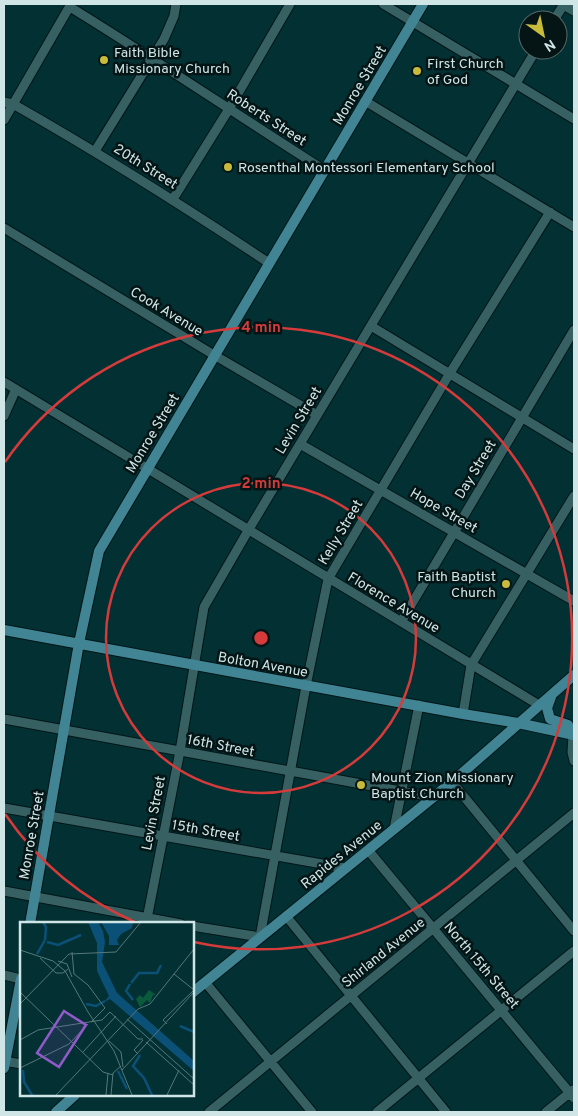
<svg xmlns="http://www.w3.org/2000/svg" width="578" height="1116" font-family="Overpass,sans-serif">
	<rect width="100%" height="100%" fill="#033033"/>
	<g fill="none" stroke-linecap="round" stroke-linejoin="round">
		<defs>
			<path id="minor" d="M383,4L574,119
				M562,4L574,11
				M70,7C156,60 239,116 324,170
				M554,20L564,4
				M365,101L574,227
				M4,102L13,104C101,154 185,207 269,263
				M4,120L71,4
				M95,151L164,39L174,16L176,4
				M173,199L229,109L290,4
				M4,228L214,355L317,415
				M371,326L574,449
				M4,382L539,705
				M4,416L16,389
				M300,444L574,601
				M401,622L574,330
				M463,714L471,665L574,496
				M4,719L433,797
				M573,735L572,752L574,761
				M452,782L574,931
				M4,808L345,868
				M394,829L419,705
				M368,850L574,1098
				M4,891L181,924
				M286,916L446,1112
				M146,924L180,751L204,607L249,529L536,50
				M192,926L260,937L306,686L328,579L450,373L550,212
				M4,975L21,979
				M205,982L312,1112
				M4,1061L21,1064
				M209,1112L574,813
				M377,1112L574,951
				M546,1112L573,1090"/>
			<path id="major" d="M4,630L463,714L518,723L574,735
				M551,697L547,708L550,719L568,725L573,735
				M30,924L79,643L99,551L423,4
				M192,993L452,782L574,675
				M4,1068L21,979
				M56,1112L75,1095"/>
		</defs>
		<!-- minor casing -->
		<use href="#minor" stroke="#021617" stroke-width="11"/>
		<!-- major casing -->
		<use href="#major" stroke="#021617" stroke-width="12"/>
		<!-- minor -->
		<use href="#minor" stroke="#376063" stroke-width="9"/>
		<!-- major -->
		<use href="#major" stroke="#418494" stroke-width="10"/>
	</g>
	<!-- distance rings -->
	<g fill="none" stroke="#d53b3b" stroke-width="2.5">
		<circle cx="261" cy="638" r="155"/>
		<path d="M137 923A311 311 0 0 1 5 814M5 462A311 311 0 1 1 194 942"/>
	</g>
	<!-- markers -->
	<g fill="#c7bb3c" stroke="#051516" stroke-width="2">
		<circle cx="104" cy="60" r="5"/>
		<circle cx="417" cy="71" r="5"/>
		<circle cx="228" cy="167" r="5"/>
		<circle cx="506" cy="584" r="5"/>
		<circle cx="361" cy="785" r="5"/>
	</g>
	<g text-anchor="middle" stroke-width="5" stroke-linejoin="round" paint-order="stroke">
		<!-- poi labels -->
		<g font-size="14" fill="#cfe5e6" stroke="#051516" text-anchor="start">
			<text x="114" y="57">Faith Bible<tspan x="114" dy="16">Missionary Church</tspan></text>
			<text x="427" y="68">First Church<tspan x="427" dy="16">of God</tspan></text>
			<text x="238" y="172">Rosenthal Montessori Elementary School</text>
			<text x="496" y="581" text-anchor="end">Faith Baptist<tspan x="496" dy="16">Church</tspan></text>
			<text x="371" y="782">Mount Zion Missionary<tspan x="371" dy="16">Baptist Church</tspan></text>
		</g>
		<!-- street labels -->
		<g font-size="14" fill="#cfe5e6" stroke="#051516">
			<text transform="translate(359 85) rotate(-59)" y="5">Monroe Street</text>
			<text transform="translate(267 117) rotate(33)" y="5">Roberts Street</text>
			<text transform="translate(146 166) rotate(32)" y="5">20th Street</text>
			<text transform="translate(167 311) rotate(31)" y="5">Cook Avenue</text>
			<text transform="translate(298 420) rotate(-59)" y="5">Levin Street</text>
			<text transform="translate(152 433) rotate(-59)" y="5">Monroe Street</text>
			<text transform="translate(475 469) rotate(-59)" y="5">Day Street</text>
			<text transform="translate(444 510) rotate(30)" y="5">Hope Street</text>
			<text transform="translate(340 532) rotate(-59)" y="5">Kelly Street</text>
			<text transform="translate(394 602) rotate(31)" y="5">Florence Avenue</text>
			<text transform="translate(263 664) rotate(10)" y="5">Bolton Avenue</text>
			<text transform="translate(221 745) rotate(11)" y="5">16th Street</text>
			<text transform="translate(153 813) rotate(-79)" y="5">Levin Street</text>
			<text transform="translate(206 830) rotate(10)" y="5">15th Street</text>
			<text transform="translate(31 835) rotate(-80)" y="5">Monroe Street</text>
			<text transform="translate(341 854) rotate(-39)" y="5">Rapides Avenue</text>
			<text transform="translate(383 952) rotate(-39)" y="5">Shirland Avenue</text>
			<text transform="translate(482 965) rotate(50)" y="5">North 15th Street</text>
		</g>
	</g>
	<!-- overview -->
	<g transform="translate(20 922)">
		<rect width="174" height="174" fill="#033033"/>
		<path d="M129,68L136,73H133L130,81L127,78L120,85L116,77L120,73L123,76Z" fill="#0a5b3e"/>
		<path d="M68,0H78L83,9L85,20L82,40L97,71L174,139V149L90,77L84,80L89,74L77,49V21ZM81,0H113L112,6L101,12L97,18L99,23H89V14Z" fill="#0b5177"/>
		<path fill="none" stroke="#0b5177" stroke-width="2.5" d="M23,0L26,5L25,18M27,20L38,23L61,13M17,32L25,18M111,61L119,51H137L141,43M110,62L106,69L113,78M66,82L76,84L85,79M160,104L174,110M120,133L113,144L124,156L132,173M3,148L4,160L12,173M98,149L107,167"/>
		<path fill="none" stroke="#55787b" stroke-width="1" d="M0,28L33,39L45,49L68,90L94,129L112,173M52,30L54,52L68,63L85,86L71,100M20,36L36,51H43L48,47M38,39L47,42L52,55M154,52L174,68M0,70L83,150L93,153M0,82L49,32L96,30L121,0M107,97L174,157M147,102L143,98L174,68M0,118L18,108L82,98L90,90L118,117H123M89,119L101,130M126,120L174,163M63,130L96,94M101,130L103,145M118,132L114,128L123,118M0,146L49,122L68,102M102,148L174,70M36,173L118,87L130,82L174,27M86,173L88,151M91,173L93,151L101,144M147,173L159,148"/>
		<path fill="#905ac9" fill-opacity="0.15" stroke="#905ac9" stroke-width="2.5" d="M44,89L66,103L39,145L17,131Z"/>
		<rect width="174" height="174" fill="none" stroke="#cfe5e6" stroke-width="2.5"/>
	</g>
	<circle cx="261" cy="638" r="8" fill="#d53b3b" stroke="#051516" stroke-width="2.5"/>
	<g font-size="15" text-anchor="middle" font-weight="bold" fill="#d53b3b" stroke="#051516" stroke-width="5" stroke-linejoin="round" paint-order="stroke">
		<text x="261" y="332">4 min</text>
		<text x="261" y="488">2 min</text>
	</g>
	<!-- border -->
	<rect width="578" height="1116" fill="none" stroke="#cfe5e6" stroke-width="10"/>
	<!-- north arrow -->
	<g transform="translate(543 35) rotate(147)"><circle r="24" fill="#051516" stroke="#566869"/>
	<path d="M0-4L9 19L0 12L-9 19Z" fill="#c7bb3c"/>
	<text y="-8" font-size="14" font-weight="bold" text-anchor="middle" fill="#cfe5e6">N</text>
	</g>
</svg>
